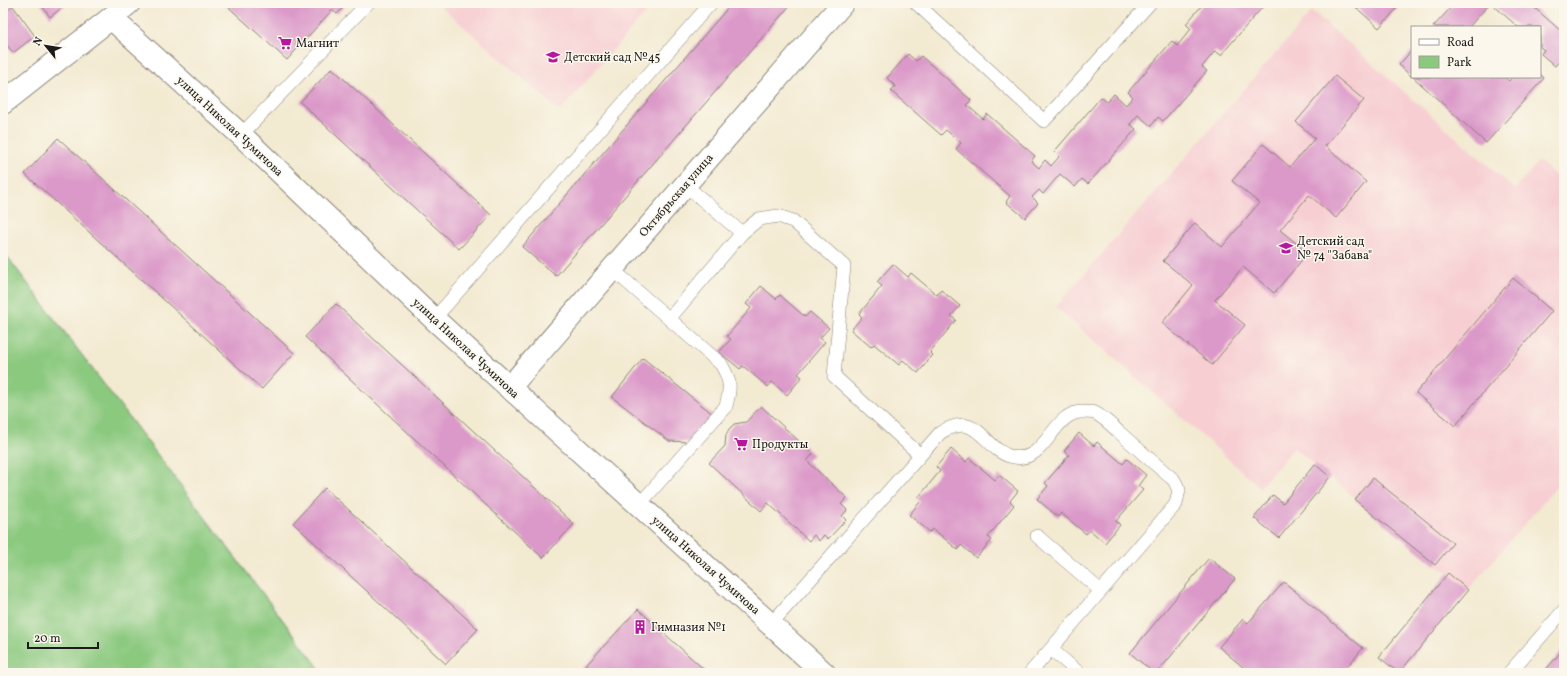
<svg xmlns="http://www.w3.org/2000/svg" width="1567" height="676" font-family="Vollkorn,serif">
	<rect width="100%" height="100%" fill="#fbf7ec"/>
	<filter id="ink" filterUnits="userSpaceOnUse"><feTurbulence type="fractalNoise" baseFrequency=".025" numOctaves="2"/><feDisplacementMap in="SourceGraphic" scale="8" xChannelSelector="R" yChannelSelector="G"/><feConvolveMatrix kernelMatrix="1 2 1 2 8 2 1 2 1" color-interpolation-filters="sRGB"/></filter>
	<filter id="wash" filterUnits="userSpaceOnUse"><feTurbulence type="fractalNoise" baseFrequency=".012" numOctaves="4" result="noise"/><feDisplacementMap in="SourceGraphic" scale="16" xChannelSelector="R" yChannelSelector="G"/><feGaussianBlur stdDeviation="0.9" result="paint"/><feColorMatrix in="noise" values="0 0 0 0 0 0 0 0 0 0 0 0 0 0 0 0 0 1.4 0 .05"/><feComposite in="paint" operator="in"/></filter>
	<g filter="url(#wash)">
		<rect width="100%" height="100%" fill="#f3ead2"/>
		<!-- built -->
		<path fill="#f7cfd3" d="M437,3H654L560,111Z
			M1312,11L1515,189L1539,161L1564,183V478L1468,590L1294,448L1260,487L1056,307Z"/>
		<!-- green -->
		<path fill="#8bc97f" stroke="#54724e" d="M3,251L323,673H3Z"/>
		<g id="blocks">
			<!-- building -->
			<path fill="#db99c9" d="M40,3H68L50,17Z
				M224,3H348L337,14L332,10L287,60Z
				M732,3H792L556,276L522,247Z
				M1204,3H1266L1221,55L1215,51L1202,67L1207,71L1163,121L1158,117L1151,126L1138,115L1130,124L1136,129L1088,184L1082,179L1075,187L1060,174L1043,194L1039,190L1032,197L1038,203L1025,218L1006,202L1010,196L956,149L961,143L946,130L941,135L891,91L895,86L887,78L908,54L916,61L921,56L971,100L967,105L983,119L987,114L1035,156L1031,161L1039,168L1045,160L1051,166L1059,157L1054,152L1101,97L1107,102L1114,94L1126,105L1133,97L1128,92L1172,41L1177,46L1191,29L1186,24Z
				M1351,3H1402L1379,28Z
				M1455,3H1490L1469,27H1433Z
				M1491,3H1529L1561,31L1564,28V56L1555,66L1541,54L1544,50L1540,47V27H1518Z
				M13,6L35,36L13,53L3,40V13Z
				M1412,50V77L1399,65Z
				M332,68L491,215L459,249L300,102Z
				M1540,74L1544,78L1486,143L1413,77H1504L1509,81L1512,77H1540Z
				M1335,76L1364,100L1325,146L1366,182L1336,218L1309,195L1280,230L1308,253L1274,293L1243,267L1215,300L1245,325L1212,365L1162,323L1193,285L1163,261L1195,223L1222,247L1259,203L1232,181L1263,144L1290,167L1315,138L1296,122Z
				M58,138L294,353L262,389L25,174Z
				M893,264L908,277L911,273L937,295L941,290L960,306L951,316L956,320L930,352L933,355L918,373L903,360L899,365L874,344L871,347L851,330L862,317L859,314L882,286L877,282Z
				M1513,278L1552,311L1455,426L1416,393Z
				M761,286L776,299L780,295L805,317L810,312L829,328L820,338L825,342L798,374L802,377L787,395L772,382L768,387L743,366L740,369L719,352L731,339L727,336L751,308L746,304Z
				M336,304L574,524L543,558L305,337Z
				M643,358L714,415L689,442L669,441L612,397Z
				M761,406L813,454L807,461L847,498L841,504L847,510L842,516L846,520L828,539L824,535L819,541L814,535L809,541L768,503L761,511L709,463L725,446L726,435L729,429L734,424L746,422Z
				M1079,433L1094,446L1097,442L1123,464L1127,459L1146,475L1138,486L1143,490L1116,521L1120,525L1105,543L1090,530L1086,534L1061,513L1058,517L1037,499L1048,486L1045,483L1069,455L1064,451Z
				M951,449L966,462L969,458L995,480L999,475L1018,491L1010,501L1014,505L988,537L992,540L976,558L961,545L958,550L933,529L930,532L909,515L920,502L917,499L940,471L936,467Z
				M1315,464L1330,477L1279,538L1254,518L1273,495L1283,503Z
				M1373,478L1453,543L1435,565L1355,500Z
				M325,488L478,629L446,664L293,523Z
				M1209,558L1235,579L1157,673H1154L1130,653Z
				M1448,573L1468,590L1399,673L1379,657Z
				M1284,582L1363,648L1342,673H1250L1219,647L1243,619L1248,623Z
				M638,609L678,646L708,673H579Z
				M1564,648V673H1543Z"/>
		</g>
	</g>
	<g filter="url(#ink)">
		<use href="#blocks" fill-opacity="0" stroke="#888377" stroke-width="1"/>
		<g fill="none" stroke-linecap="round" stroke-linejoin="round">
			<defs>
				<path id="service" d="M916,3L1044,121L1150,3
					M241,135L368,3
					M685,185L742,233
					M612,269L721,364C731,381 731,387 726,406L639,505
					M434,319L711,3
					M669,319L742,233L759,219L778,216L793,221L844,266L834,376L920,455
					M1037,536L1101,591
					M771,624L940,433C980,408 983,451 1013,457C1047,464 1052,411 1083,412C1087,412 1092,412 1095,413C1105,418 1113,427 1121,434C1139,450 1156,465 1174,480L1179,490L1176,504L1030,673
					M1051,649L1079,673
					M1509,673L1564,610"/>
				<path id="minor" d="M111,18L129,3"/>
				<path id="tertiary" d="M3,103L111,18L241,135L434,319L824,673
					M509,388L843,3"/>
			</defs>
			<!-- service casing -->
			<use href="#service" stroke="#888377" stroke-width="14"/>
			<!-- minor casing -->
			<use href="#minor" stroke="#888377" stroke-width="24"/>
			<!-- tertiary casing -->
			<use href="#tertiary" stroke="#888377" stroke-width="24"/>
			<!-- service -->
			<use href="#service" stroke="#fff" stroke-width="13"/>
			<!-- minor -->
			<use href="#minor" stroke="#fff" stroke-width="22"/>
			<!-- tertiary -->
			<use href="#tertiary" stroke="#fff" stroke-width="22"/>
		</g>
	</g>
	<!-- icons -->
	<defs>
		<symbol id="supermarket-bare" viewBox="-9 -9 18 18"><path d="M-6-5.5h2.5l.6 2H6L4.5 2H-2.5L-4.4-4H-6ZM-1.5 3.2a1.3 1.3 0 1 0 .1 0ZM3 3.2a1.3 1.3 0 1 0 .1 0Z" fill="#b5179e" stroke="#fbf7ec" stroke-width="2.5" paint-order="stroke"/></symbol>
		<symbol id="school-bare" viewBox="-9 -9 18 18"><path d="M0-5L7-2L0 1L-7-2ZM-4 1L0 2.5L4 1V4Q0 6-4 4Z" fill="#b5179e" stroke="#fbf7ec" stroke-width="2.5" paint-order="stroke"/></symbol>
		<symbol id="building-bare" viewBox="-9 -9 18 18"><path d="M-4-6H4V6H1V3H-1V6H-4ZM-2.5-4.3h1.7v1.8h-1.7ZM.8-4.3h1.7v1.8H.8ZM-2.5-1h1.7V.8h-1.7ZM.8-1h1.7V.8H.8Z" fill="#b5179e" stroke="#fbf7ec" stroke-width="2.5" paint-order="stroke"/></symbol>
	</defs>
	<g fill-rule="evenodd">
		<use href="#supermarket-bare" x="275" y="33" width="20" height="20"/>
		<use href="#school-bare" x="543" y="47" width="20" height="20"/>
		<use href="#school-bare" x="1276" y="238" width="20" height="20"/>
		<use href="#supermarket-bare" x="731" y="434" width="20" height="20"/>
		<use href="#building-bare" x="630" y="617" width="20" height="20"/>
	</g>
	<g text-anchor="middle" stroke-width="3" stroke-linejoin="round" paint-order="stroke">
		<!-- poi labels -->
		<g font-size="12" fill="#1c1c1c" stroke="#fbf7ec" text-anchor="start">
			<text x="296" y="47">Магнит</text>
			<text x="564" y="61">Детский сад №45</text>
			<text x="1297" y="245">Детский сад<tspan x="1297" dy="14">№ 74 "Забава"</tspan></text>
			<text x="752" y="448">Продукты</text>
			<text x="651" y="631">Гимназия №1</text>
		</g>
		<!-- street labels -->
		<g font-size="12" fill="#1c1c1c" stroke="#fbf7ec">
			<text transform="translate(230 126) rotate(43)" y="4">улица Николая Чумичова</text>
			<text transform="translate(676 195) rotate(-49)" y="4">Октябрьская улица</text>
			<text transform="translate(466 348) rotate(43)" y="4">улица Николая Чумичова</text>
			<text transform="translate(706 565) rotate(42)" y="4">улица Николая Чумичова</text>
		</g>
	</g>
	<!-- margin -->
	<rect width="1567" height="676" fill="none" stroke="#fbf7ec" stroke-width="16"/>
	<!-- legend -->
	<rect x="1411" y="26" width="130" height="52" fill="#fbf7ec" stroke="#a29f99"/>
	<rect x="1419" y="39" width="20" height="6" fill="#ffffff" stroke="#a29f99"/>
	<text x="1447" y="46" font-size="12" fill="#1c1c1c">Road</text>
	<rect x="1419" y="56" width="20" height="12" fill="#8bc97f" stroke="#a29f99"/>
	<text x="1447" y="66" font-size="12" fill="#1c1c1c">Park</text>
	<!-- north arrow -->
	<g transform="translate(46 46) rotate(300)" stroke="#fbf7ec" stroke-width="3" paint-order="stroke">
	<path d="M0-3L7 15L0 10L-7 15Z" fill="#1c1c1c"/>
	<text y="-6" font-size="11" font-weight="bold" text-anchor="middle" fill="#1c1c1c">N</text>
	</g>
	<!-- scale -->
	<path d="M28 642v6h70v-6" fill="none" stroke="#1c1c1c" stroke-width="2"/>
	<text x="34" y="642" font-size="12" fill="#1c1c1c" stroke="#fbf7ec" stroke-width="3" paint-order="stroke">20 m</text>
</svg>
